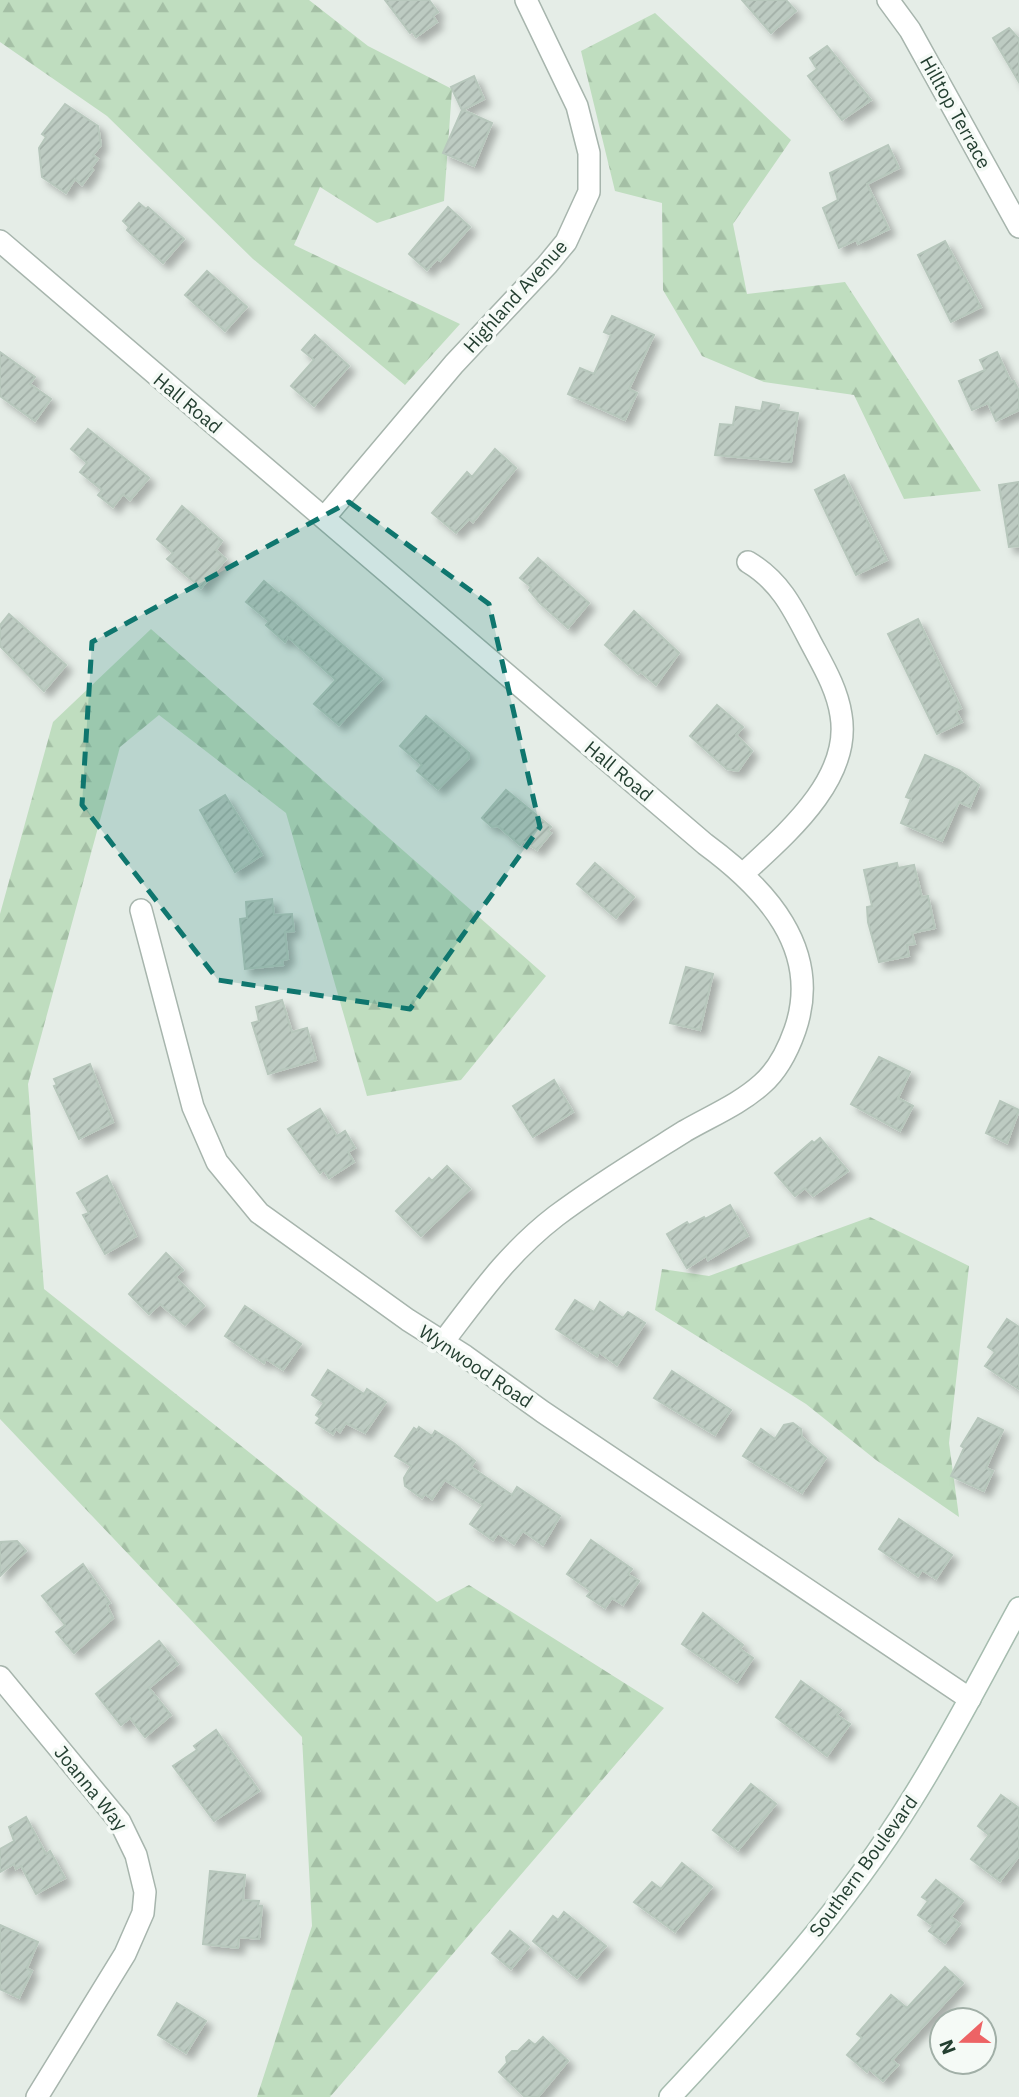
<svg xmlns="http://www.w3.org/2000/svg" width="1019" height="2097" font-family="'IBM Plex Sans',sans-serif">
	<defs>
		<pattern id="forest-firs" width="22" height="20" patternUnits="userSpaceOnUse" patternTransform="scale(1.75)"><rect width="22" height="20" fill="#bfddbf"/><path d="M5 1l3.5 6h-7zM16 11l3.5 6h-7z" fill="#a4bfa5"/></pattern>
		<pattern id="building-hatch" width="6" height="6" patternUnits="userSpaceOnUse" patternTransform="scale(1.75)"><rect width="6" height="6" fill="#bdcbc2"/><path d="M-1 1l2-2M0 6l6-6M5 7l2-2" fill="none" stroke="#a2afa7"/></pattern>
		<filter id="shadow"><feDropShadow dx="6" dy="6" stdDeviation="3.5" flood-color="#0004"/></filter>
	</defs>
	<rect width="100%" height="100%" fill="#e5ede7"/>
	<!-- forest -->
	<path fill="url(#forest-firs)" d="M0,0H309L368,46L452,89L444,201L377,223L320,187L294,245L460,324L405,385L253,259L107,116L0,42Z
		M655,13L791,140L733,224L747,294L845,282L981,491L904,499L854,395L764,382L702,356L663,290L662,203L615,191L581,51Z
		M151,629L546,976L461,1080L367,1096L286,813L159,715L120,747L28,1084L44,1289L437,1602L469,1585L664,1708L330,2097H257L312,1926L302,1737L0,1419V914L53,722Z
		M870,1217L969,1266L949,1443L959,1517L876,1460L806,1404L655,1310L662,1269L709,1276Z"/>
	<!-- building -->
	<path fill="url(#building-hatch)" stroke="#b7c7bc" stroke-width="2" filter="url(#shadow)" d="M385,0H429L438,12L433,16L437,22L416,37L412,31L410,33Z
		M742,0H786L796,11L771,33Z
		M1009,28L1019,39V82L993,38Z
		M827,46L871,100L842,120L808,76L817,69L810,58Z
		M474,76L484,99L463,110L492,123L474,166L443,153L462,110L451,87Z
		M65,104L98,126L101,145L93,155L98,159L91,168L93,170L82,185L75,179L66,193L42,177L39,148L46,137L42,134Z
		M888,145L899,168L867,184L889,229L858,244L856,240L839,248L823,208L838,200L830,173Z
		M139,203L146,209L148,207L184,239L163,263L127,230L129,227L123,221Z
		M448,207L470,227L440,261L437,259L427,270L409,254Z
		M945,241L981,307L951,322L918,255Z
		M207,271L247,307L225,331L185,295Z
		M612,316L654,335L629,389L637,393L625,420L568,394L580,368L594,374L611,335L604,332Z
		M315,335L349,366L314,406L291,386L314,360L302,350Z
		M0,352L35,377L30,384L51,399L35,421L0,396Z
		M997,352L1011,382L1014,381L1019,391V410L996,421L988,403L972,410L959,381L985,370L980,360Z
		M763,402L779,405L778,410L798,413L791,462L715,455L720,424L733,425L736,407L761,411Z
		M88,429L149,478L130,500L123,494L113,507L98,495L102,490L80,472L87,463L71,449Z
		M495,449L516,468L473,522L469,519L456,533L432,513L467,472L472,477Z
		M844,475L887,560L856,575L815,490Z
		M1019,482V546L1009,547L999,485Z
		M182,506L222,541L216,550L226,559L201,588L167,559L173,553L157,539Z
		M538,558L589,603L568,628L540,603L529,590L531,587L520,578Z
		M264,581L279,594L281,592L382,679L339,725L314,704L336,680L288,637L285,642L266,625L269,621L246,602Z
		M634,611L679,653L656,685L641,672L638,674L605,645Z
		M9,614L66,665L44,691L0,646V625Z
		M918,619L961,708L956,711L962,722L937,734L888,634Z
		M717,705L743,727L736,735L752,751L738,771L727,769L690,736Z
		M426,716L469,753V758L438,789L417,771L422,765L400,746Z
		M925,755L959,770L979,785L970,807L959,802L942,841L901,823L911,799L906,797Z
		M506,790L551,827L548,831L551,833L537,850L523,841L520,845L498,826L492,827L482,818Z
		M225,795L262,855L235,872L200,810Z
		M595,863L634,897L616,918L577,884Z
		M897,863L898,868L914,865L922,897L928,896L935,928L912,933L915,944L907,945L909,956L879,962L868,922L867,907L872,906L864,870Z
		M272,899L274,915L292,914L294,931L285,932L288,959L282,960L283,965L245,969L240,919L247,918L246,902Z
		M686,967L713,974L700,1030L670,1023Z
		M282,1000L292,1032L307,1028L316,1060L268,1074L252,1023L259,1021L256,1007Z
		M879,1057L910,1072L898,1098L913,1106L900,1131L851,1104Z
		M90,1064L113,1122L79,1139L54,1086L57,1085L54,1079Z
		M554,1080L573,1112L533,1137L513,1106Z
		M1000,1101L1019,1110L1007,1143L986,1133Z
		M320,1109L337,1136L345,1131L355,1148L348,1152L354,1162L329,1178L324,1170L320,1173L288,1129Z
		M820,1138L848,1171L813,1196L805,1188L795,1196L775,1173L812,1141L814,1143Z
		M447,1166L470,1189L421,1236L396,1211L429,1178L432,1181Z
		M107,1176L136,1236L105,1254L83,1215L89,1213L77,1193Z
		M730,1205L748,1236L708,1260L706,1256L687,1268L667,1234L687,1222L689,1225L704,1217L705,1219Z
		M166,1253L183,1270L175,1277L204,1306L185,1325L160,1304L149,1314L129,1294Z
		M575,1300L594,1312L600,1302L623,1318L628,1312L645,1323L617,1365L599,1352L597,1356L556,1329Z
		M245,1306L301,1344L283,1370L266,1359L264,1363L225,1336Z
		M1007,1319L1019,1327V1389L985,1366L995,1352L988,1347Z
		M328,1370L364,1394L367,1389L386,1402L365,1433L346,1423L340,1432L336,1429L333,1434L316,1423L320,1418L316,1415L324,1403L312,1395Z
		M672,1371L731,1410L715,1435L654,1398Z
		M978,1418L1003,1430L986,1468L993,1471L984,1491L951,1476L964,1448L961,1446Z
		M793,1423L801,1429L802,1437L826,1458L802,1493L743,1456L761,1429L775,1439L784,1425Z
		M419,1427L432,1436L435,1431L455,1444L475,1461L471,1467L512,1495L517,1487L560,1516L543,1545L523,1531L514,1544L498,1533L493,1540L470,1524L483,1505L445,1480L432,1499L425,1494L422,1498L405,1486L404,1478L411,1466L395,1456L414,1428L417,1430Z
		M899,1519L952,1555L936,1579L922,1570L918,1576L879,1549Z
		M591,1540L632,1569L628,1574L639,1581L623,1605L612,1598L605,1608L587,1596L591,1591L567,1574Z
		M17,1541L26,1551L0,1576V1542Z
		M83,1564L110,1603L107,1605L113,1618L74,1653L56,1632L65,1625L42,1596Z
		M703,1613L743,1645L740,1649L753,1658L737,1682L682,1644Z
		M159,1641L178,1664L149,1688L171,1715L145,1737L130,1718L121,1725L96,1694Z
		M801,1681L841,1710L837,1715L850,1724L827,1756L776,1717Z
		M216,1730L259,1791L214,1821L173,1766L197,1750L194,1746Z
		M751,1784L776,1804L738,1850L713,1830Z
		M1001,1795L1019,1808V1856L1000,1881L971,1859L989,1835L978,1826Z
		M26,1817L46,1854L50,1851L65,1878L36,1894L21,1866L16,1869L14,1864L0,1872V1849L14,1841L9,1827Z
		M682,1863L712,1887L675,1932L634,1902L652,1882L661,1889Z
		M210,1871L245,1875L243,1900L259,1901L258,1906H262L259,1939L239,1937L238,1948L203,1944Z
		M936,1880L963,1901L951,1917L960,1924L945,1943L929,1931L933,1926L918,1915L928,1901L922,1897Z
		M564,1912L606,1946L577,1978L533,1941L553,1916L558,1920Z
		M0,1925L38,1942L27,1968L32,1971L19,1998L0,1989Z
		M510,1931L529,1947L511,1969L492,1953Z
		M945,1967L963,1983L892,2060L898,2065L883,2081L869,2069L867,2072L847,2055L862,2038L857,2034L891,1995L907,2008Z
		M177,2003L206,2021L186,2053L158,2035Z
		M543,2037L568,2061L538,2097H525L499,2072L507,2063L506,2057L512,2051H518L529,2040L535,2045Z"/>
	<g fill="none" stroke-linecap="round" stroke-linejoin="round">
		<defs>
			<path id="minor" d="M888,0L910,30L1019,227
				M0,241L705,844C765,888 823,949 795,1030C788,1050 778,1070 762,1084C740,1104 711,1116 685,1131C642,1158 597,1185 556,1216C508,1253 479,1295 443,1342
				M324,518L454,364L547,265L566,242L589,192V153L577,106L526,0
				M744,873C786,834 852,779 841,715C837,688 822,664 810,641C793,608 780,581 748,562
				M141,910L193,1107L217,1162L259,1213L408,1320L465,1356L543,1412L970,1699
				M0,1677L120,1822L136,1855L145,1892L143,1913L125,1954L37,2097"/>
			<path id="secondary" d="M670,2097C757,2004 845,1908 912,1799C951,1737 984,1672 1019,1608"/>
		</defs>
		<!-- minor casing -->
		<use href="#minor" stroke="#a7b5ad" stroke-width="24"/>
		<!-- secondary casing -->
		<use href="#secondary" stroke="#a6bcaf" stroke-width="24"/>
		<!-- minor -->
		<use href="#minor" stroke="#fff" stroke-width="21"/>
		<!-- secondary -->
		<use href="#secondary" stroke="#fff" stroke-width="21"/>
	</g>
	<!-- marked area -->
	<path fill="#0f766e" fill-opacity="0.2" stroke="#0f766e" stroke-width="5" stroke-dasharray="14 9" stroke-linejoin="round" d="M349,502L489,604L540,827L410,1009L218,980L82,805L92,642Z"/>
	<g text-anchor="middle" stroke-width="7" stroke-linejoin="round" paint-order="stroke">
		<!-- street labels -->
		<g font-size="19" fill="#243f31" stroke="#f5faf6">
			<text transform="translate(956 112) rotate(61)" y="7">Hilltop Terrace</text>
			<text transform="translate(515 296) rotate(-48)" y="7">Highland Avenue</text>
			<text transform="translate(188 403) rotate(40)" y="7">Hall Road</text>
			<text transform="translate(619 771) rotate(40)" y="7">Hall Road</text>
			<text transform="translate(476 1366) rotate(34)" y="7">Wynwood Road</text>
			<text transform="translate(91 1788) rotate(51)" y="7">Joanna Way</text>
			<text transform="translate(863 1866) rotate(-54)" y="7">Southern Boulevard</text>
		</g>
	</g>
	<!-- north arrow -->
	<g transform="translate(963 2041) rotate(249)"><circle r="33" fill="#f5faf6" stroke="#a1afa7" stroke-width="2"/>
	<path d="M0-5L12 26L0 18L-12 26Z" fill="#ed6365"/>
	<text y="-10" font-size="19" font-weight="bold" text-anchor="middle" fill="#243f31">N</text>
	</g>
</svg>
